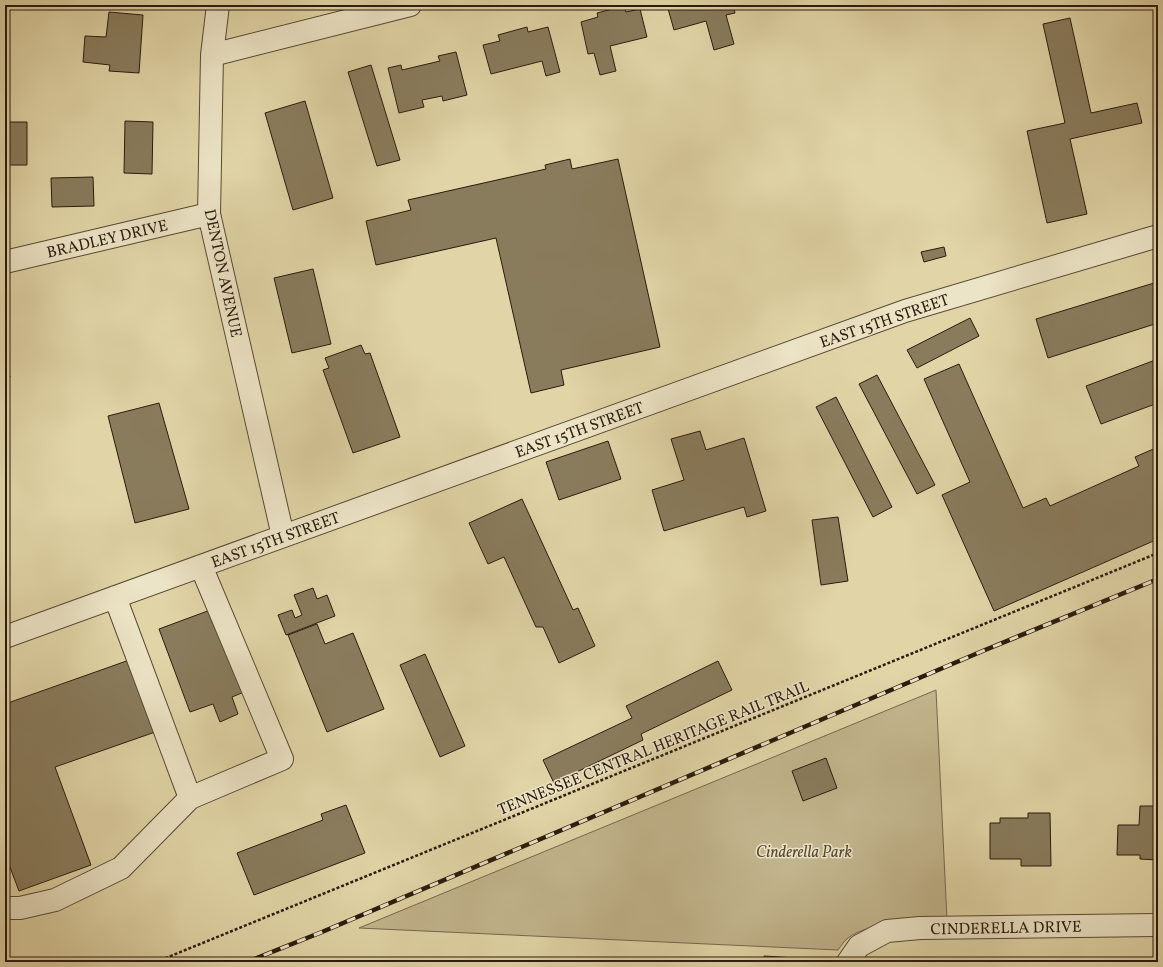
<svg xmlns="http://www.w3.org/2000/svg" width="1163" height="967" font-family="Vollkorn,serif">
	<rect width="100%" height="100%" fill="#e1d5a7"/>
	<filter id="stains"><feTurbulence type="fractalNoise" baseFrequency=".005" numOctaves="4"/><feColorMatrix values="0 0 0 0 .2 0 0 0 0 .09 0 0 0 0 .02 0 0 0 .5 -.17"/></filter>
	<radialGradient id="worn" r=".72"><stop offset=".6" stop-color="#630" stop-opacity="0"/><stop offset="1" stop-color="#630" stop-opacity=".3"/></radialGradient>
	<!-- green -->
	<path fill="#c2b58d" stroke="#76684d" d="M936,690L947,920C919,922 870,921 848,938C844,941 841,946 838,950L359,928Z"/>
	<!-- building -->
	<path fill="#897c5d" stroke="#2a1b0d" d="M667,5H733L735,13L726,15L734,44L714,50L706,21L674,30Z
		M768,5H779L769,8Z
		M624,6L626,12L640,9L647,37L610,46L616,71L600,75L594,53L588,54L581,22L598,17L597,13Z
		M109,12L143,15L139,73L109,71L110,65L83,62L85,36L106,37Z
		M1070,18L1091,113L1137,103L1142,123L1070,139L1087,214L1047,223L1027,131L1065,123L1043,24Z
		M527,27L528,32L548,27L560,72L546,76L542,61L491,74L483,45L500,41L498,35Z
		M456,52L467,95L443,101L442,96L422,100L424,107L399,113L388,68L401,65L402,70L440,61L438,56Z
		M371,65L400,160L377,166L348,72Z
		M305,101L333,198L293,210L265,113Z
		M125,121L153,122L152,174L124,173Z
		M5,122H27V165H5Z
		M570,159L572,169L618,159L660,347L561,370L564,385L531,393L496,238L376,265L366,221L411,210L408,200L546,169L545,165Z
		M93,177L94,206L52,207L51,178Z
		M944,247L946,256L924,262L921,252Z
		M313,269L331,344L292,353L274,278Z
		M1154,283L1158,295V323L1048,358L1036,319Z
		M970,318L979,336L917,368L907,350Z
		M361,345L365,354L370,353L400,437L353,453L323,370L329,368L325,358Z
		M5,359L10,377L5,379Z
		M1158,359V403L1101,424L1086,386Z
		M959,364L1023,508L1046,498L1050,506L1139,466L1135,457L1158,447V539L994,611L942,495L970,482L924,379Z
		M877,375L935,485L917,494L859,384Z
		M836,397L892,507L873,517L816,407Z
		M159,403L189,509L135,523L108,416Z
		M700,431L706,450L744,438L766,511L747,517L744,507L664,531L652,490L684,480L671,439Z
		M608,441L621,479L559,500L546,462Z
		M522,499L573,610L578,608L595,646L559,663L543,627H536L504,557L488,564L469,523Z
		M838,517L848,581L821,585L812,520Z
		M313,588L317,599L327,595L335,616L286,635L278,615L292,610L295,618L302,615L294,595Z
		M213,609L244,692L232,697L238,714L220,722L213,704L190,712L159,629Z
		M317,624L325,644L353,633L384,709L327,732L288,635Z
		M425,654L465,746L440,757L400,665Z
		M135,658L161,730L55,767L91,865L19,891L5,854V704Z
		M718,661L732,690L641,734L643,740L554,783L543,760L632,718L626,706Z
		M826,758L837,788L803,801L792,771Z
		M346,805L365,853L254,895L237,853L323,820L321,814Z
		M1140,806H1158V860L1140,859V855H1117L1118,825H1139Z
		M1028,813H1050L1051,866H1021V859H990V823H1000V818H1028Z
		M764,956L796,958V962H764Z"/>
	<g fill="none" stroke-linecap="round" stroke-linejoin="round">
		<defs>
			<path id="minor" d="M218,5L212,55L209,214L283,536
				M212,55L410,5
				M5,262L209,214
				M115,597L190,798L282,759L201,566
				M5,637L905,311L1158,236
				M5,908H20L55,900L121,868L190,798
				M848,962L859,946L887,931L920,928L1158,925"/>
		</defs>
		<!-- minor casing -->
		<use href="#minor" stroke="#584a34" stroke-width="24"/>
		<!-- path -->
		<path stroke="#2a1b0d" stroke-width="2.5" stroke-dasharray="3 2" stroke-linecap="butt" d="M156,962L1158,553"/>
		<!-- minor -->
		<use href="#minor" stroke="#ece4c6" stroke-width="22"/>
		<defs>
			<path id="rail" d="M247,962L322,932L985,650L1158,579"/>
		</defs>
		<!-- rail casing -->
		<use href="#rail" stroke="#2a1b0d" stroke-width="4.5"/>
		<!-- rail -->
		<use href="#rail" stroke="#ece4c6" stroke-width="3" stroke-dasharray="9" stroke-linecap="butt"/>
	</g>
	<g text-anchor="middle" stroke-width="3" stroke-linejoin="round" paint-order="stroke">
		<!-- street labels -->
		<g font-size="16" fill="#2a1b0d" stroke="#ece4c6">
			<text transform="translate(107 238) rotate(-13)" y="6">BRADLEY DRIVE</text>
			<text transform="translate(224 273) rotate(78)" y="6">DENTON AVENUE</text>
			<text transform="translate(884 320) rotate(-19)" y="6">EAST 15TH STREET</text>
			<text transform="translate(579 429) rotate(-20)" y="6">EAST 15TH STREET</text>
			<text transform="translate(275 539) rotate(-20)" y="6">EAST 15TH STREET</text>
			<text transform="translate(653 747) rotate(-22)" y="6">TENNESSEE CENTRAL HERITAGE RAIL TRAIL</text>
			<text transform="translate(1006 927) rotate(-1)" y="6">CINDERELLA DRIVE</text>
		</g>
		<!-- park labels -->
		<g font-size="16" font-style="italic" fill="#584933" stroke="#ece4c6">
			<text x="804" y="857">Cinderella Park</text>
		</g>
	</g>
	<!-- margin -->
	<rect width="1163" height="967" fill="none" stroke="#e1d5a7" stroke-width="20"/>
	<rect x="6" y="6" width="1151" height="955" fill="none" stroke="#2a1b0d" stroke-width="2"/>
	<rect x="10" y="10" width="1143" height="947" fill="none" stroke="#2a1b0d"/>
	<rect width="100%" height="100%" filter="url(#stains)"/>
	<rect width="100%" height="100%" fill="url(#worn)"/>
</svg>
